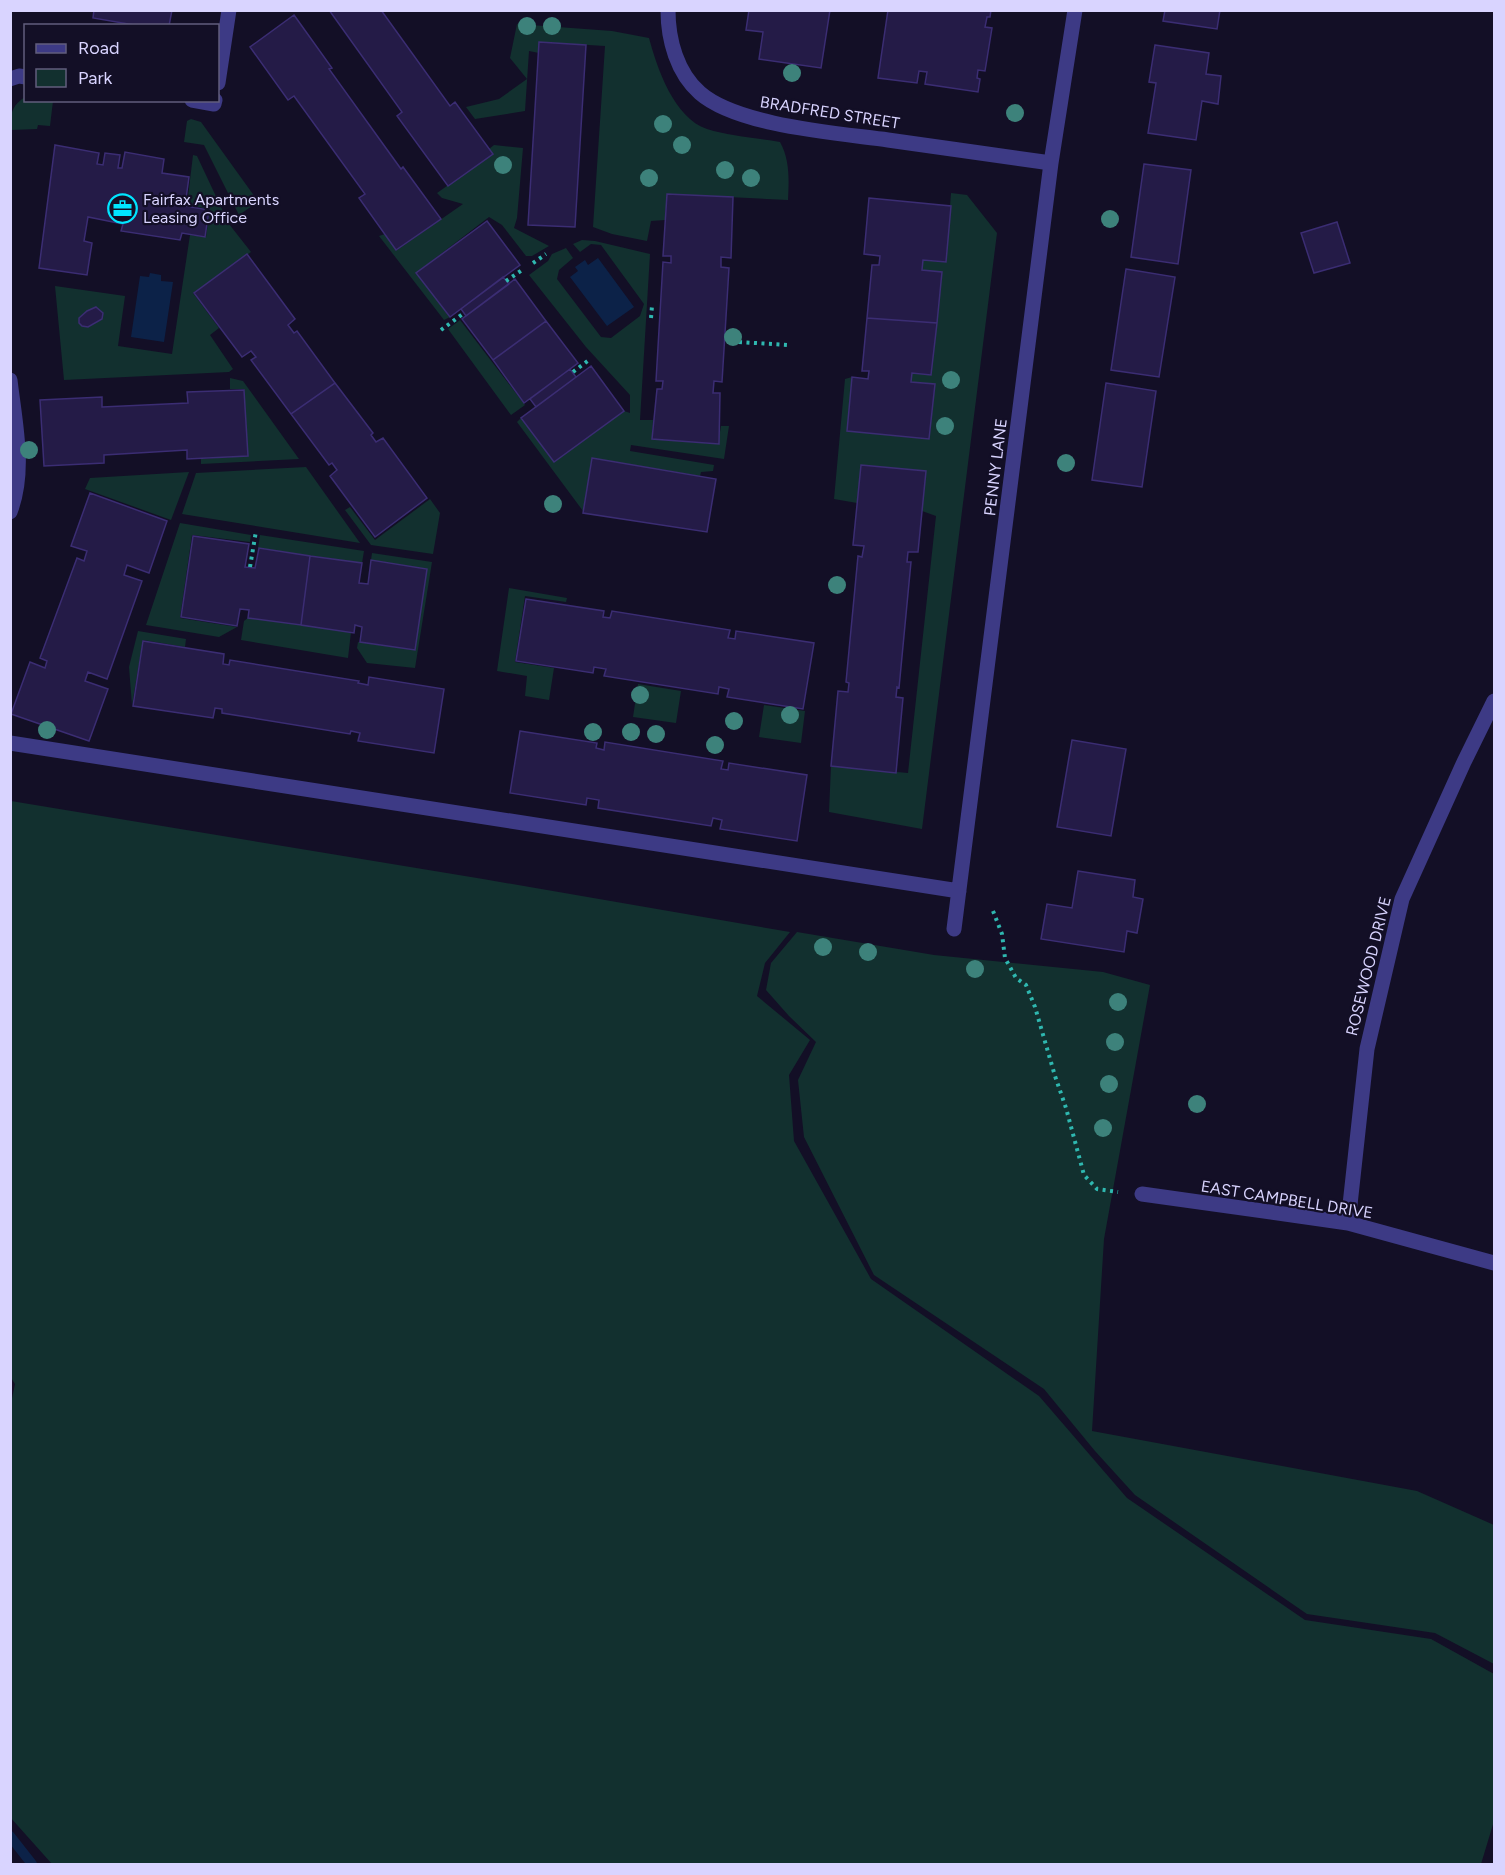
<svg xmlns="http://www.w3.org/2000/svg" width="1505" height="1875" font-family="Figtree,sans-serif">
	<rect width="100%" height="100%" fill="#130f26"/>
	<!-- green -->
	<path fill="#12302f" d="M517,24L612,31L649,38C657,68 674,118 707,129C729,136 757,138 780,142C790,160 789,180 788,200L667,194L665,220L651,221L647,241L612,234L593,227L605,46L539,42V53L529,51L525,111L475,119L466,107L499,99L527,79L510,58Z
		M25,97L26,100L53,101L50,126L38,125L37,129L11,130C10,115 11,106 25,97Z
		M191,119L201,122L255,197V204L239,215L204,145L184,142L187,121Z
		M494,145L523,148L517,218L514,228L549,246L532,256H526L502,225L489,217L416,273L450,317L444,320L379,236L385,234L397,250L463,204L442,198L437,193L492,154L489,149Z
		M193,155L197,156L229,224L251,252L193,293L219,328L210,335L233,369L229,372L64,380L55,286L125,296L118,346L172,354L190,235L206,237L210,209L187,205Z
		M951,193L967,195L997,233L922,829L829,812L831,766L908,773L936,516L922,511L925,471L861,465L857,503L834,499L845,379L852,377L847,431L929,439L935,384L911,382L912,373L931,375L942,272L922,270L923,260L946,262Z
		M582,240L595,241L650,254L640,420H653L652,439L718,444L721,426H729L724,459L631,445L630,451L714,465L713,471L701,472L700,476L592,458L583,511L517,422L521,418L554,462L624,411L630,413V395L586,347L529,275L548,261L552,254L566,248L573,258L559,270L557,279L601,337L611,338L640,316L644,304L601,245L591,244L580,252L573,244Z
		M460,320L525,405L511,415L448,329Z
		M230,378L243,381L299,459L201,464V459L248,456L244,389H230Z
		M306,467L360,543L182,514L196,473Z
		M189,472L171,520L85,489L90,478Z
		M430,499L440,513L433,554L371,545L345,510L350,507L375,540Z
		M180,523L251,535L250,542L192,535L180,618L237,627L219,637L146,625Z
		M260,535L364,551L362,563L258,548Z
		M372,553L432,562L415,668L367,663L357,648L358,642L415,650L426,569L371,560Z
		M509,588L567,598L566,602L525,596L515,662L554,668L549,700L525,696L527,676L497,671Z
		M249,617L351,632L348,658L241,640L244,621Z
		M138,631L186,639L185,647L143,640L132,705L129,667Z
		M638,684L681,691L676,723L633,717Z
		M764,705L805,711L801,743L759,737Z
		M11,801L483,879L790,932L765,963L757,996L810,1040L789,1075L794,1141L871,1279L1039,1396L1127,1498L1305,1620L1431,1639L1494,1674V1821L1481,1864H52L10,1817V1408L15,1384L10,1376Z
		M797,932L934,955L1103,972L1150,985L1104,1239L1092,1431L1417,1491L1494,1525V1664L1435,1633L1307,1614L1135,1495L1095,1451L1044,1389L874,1275L804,1137L798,1080L816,1042L789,1016L766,990L771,963Z"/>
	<!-- water -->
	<path fill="#0c2248" d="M598,258L634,307L607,326L570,277L578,271L575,267L585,260L588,265Z
		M150,273L161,275V281L173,282L164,342L131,337L140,276L149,277Z"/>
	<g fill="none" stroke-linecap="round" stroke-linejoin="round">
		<!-- stream -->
		<path stroke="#0c2248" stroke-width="10" d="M10,1836L32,1864"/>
	</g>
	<!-- building -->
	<path fill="#241b47" stroke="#3b2d73" stroke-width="1.5" d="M94,10H172L169,26H140L93,18Z
		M329,10H381L450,106L455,102L493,154L448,186L397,116L402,112Z
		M749,10H830L821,68L759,59L763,32L746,30Z
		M888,10H991L990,17H987L985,27L992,28L985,71L978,70L977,78L980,79L978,92L925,84L927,72L919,71L917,83L878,78Z
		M1165,10H1220L1217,29L1163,21Z
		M294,15L332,68L329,69L401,169L403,167L441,219L396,250L359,198L365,194L294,96L288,100L250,47Z
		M539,42L586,45L575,227L528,225Z
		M1155,45L1209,53L1206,74L1221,76L1218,104L1202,101L1196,140L1148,133L1156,83L1149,82Z
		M55,145L99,153L97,164L103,165L105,153L120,155L118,168H122L125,152L164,159L162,173L189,177L185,206L209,210L205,237L182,233L180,240L121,231L123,224L88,217L84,241L92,243L87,275L39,268Z
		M1144,164L1191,170L1178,264L1131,257Z
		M667,194L733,197L731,258L721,257V267L729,268L722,382L714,381L713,393H720L719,444L652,439L657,389H662L663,381H656L663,262L671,263V256H663Z
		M869,198L951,206L946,262L923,260L922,270L942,272L937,323L867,318L872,265H879L880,256L864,254Z
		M487,221L520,265L450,317L416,273Z
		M1337,222L1350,263L1314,273L1301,233Z
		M247,254L295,319L288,325L294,333L297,331L335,383L291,414L251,360L256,357L251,351L242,357L194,293Z
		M1126,269L1175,277L1159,377L1111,370Z
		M503,277L509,284L466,316L461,309Z
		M515,279L546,321L493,360L462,319Z
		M96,307L103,313L102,319L88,327L82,326L79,323V318L87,311Z
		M867,318L937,323L931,375L912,373L911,382L935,384L929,439L847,431L852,377L868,379L869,371H862Z
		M546,321L578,363L524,403L493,360Z
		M591,366L624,411L554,462L521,418Z
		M570,369L576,377L536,407L530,399Z
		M335,383L373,433L371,435L376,442L383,438L427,498L375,537L330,476L337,470L332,463L329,465L291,414Z
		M1106,383L1156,391L1142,487L1092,480Z
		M244,390L248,456L187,459V450L104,455V463L44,466L40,400L102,397V407L188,403L187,392Z
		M592,458L716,479L707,532L583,513Z
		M861,465L926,471L918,552H908L907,562H911L899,688L897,687L896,697L903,698L896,773L831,766L838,691L848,692L849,683L846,682L858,556L862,557L864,546L853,545Z
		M90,493L167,521L149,573L127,565L124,575L142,581L107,679L88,672L85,681L108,689L89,741L11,714L30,662L45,668L47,661L40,658L77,558L84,561L87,551L71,546Z
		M193,536L249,544L245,567L255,568L259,548L310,556L301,625L248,618L249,610L240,609L237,626L181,617Z
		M310,556L362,563L359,583L368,584L371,560L427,569L415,650L360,642L362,627L355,625L354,633L301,625Z
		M526,599L604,611L603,617L610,618L612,611L730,630L728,638L735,639L736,631L814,643L803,709L727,697L729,689L719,687L718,694L604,676L606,669L594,667L593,673L516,661Z
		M143,641L224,654L223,664L229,665L230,660L359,681L358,683L368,685L369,677L444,689L434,753L358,741L360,733L351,731L350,734L222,713V709L215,708L213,718L133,706Z
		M520,731L597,743L596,748L604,750L605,742L723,761L721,769L728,770L729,763L807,775L797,841L720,829L722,820L713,818L711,826L598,808L599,800L587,798L586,805L510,793Z
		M1072,740L1126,749L1111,836L1057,827Z
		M1078,871L1135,880L1133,897L1143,899L1137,933L1127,931L1124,952L1041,939L1047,904L1072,908Z"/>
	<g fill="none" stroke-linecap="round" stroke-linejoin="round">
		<!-- path -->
		<path stroke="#2fb8b0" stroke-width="4" stroke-dasharray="3 4.5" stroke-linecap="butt" d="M533,263L546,254
			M506,281L522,270
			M651,318L652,306
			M441,330L464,313
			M739,342L788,345
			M573,372L589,360
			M250,567L256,531
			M993,911L1002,934L1005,958L1016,978L1026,985L1035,1007L1055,1076L1066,1108L1084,1175L1097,1189L1118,1192"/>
		<!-- street -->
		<path stroke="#3d3a85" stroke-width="15" d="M668,10C668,40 677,73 700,93C738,126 837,133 888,140C942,148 997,155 1051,163
			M10,79L19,76L26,77
			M218,83L229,10
			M192,100L214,104L215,100
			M10,380C15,423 26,471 10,512
			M10,743L959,891
			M954,929L1051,163L1075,10
			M1142,1194L1348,1223L1494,1263
			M1348,1223L1367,1049L1402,899L1464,762L1494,701"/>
	</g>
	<!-- trees -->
	<g fill="#3d827b">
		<circle cx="527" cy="26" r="9"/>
		<circle cx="552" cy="26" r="9"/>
		<circle cx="792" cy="73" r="9"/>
		<circle cx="1015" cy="113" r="9"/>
		<circle cx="663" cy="124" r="9"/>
		<circle cx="682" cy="145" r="9"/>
		<circle cx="503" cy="165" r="9"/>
		<circle cx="725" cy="170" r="9"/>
		<circle cx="649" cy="178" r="9"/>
		<circle cx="751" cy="178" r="9"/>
		<circle cx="1110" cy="219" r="9"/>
		<circle cx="733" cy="337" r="9"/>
		<circle cx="951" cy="380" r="9"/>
		<circle cx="945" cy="426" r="9"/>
		<circle cx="29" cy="450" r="9"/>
		<circle cx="1066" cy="463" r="9"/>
		<circle cx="553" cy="504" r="9"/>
		<circle cx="837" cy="585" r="9"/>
		<circle cx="640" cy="695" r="9"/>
		<circle cx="790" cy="715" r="9"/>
		<circle cx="734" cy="721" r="9"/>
		<circle cx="47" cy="730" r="9"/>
		<circle cx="593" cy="732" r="9"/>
		<circle cx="631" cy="732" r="9"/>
		<circle cx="656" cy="734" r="9"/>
		<circle cx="715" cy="745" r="9"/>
		<circle cx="823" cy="947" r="9"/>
		<circle cx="868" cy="952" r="9"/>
		<circle cx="975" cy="969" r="9"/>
		<circle cx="1118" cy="1002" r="9"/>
		<circle cx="1115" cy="1042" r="9"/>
		<circle cx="1109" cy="1084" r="9"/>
		<circle cx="1197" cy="1104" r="9"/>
		<circle cx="1103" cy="1128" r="9"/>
	</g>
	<!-- icons -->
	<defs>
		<symbol id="office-ring" viewBox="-11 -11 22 22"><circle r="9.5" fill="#130f26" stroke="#00e5ff" stroke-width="1.5"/><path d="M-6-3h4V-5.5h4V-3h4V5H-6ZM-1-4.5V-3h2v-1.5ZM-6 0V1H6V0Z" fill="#00e5ff"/></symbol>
	</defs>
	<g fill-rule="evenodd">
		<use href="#office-ring" x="106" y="192" width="33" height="33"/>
	</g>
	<g text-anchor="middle" stroke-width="4.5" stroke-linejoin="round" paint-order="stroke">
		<!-- street labels -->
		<g font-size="16" fill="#d9d4ff" stroke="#130f26">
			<text transform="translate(830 112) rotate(9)" y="6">BRADFRED STREET</text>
			<text transform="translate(995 467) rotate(-83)" y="6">PENNY LANE</text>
			<text transform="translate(1368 966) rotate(-76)" y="6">ROSEWOOD DRIVE</text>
			<text transform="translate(1287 1199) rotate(9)" y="6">EAST CAMPBELL DRIVE</text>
		</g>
		<!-- poi labels -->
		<g font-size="16" fill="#d9d4ff" stroke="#130f26" text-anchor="start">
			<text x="143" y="205">Fairfax Apartments<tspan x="143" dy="18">Leasing Office</tspan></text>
		</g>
	</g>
	<!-- border -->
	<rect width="1505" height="1875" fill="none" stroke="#d9d4ff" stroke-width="24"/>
	<!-- legend -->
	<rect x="24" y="24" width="195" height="78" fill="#130f26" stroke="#625e7d" stroke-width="1.5"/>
	<rect x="36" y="44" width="30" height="9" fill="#3d3a85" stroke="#625e7d" stroke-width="1.5"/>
	<text x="78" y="54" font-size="18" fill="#d9d4ff">Road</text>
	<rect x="36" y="69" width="30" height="18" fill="#12302f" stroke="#625e7d" stroke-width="1.5"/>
	<text x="78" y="84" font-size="18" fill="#d9d4ff">Park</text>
</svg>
